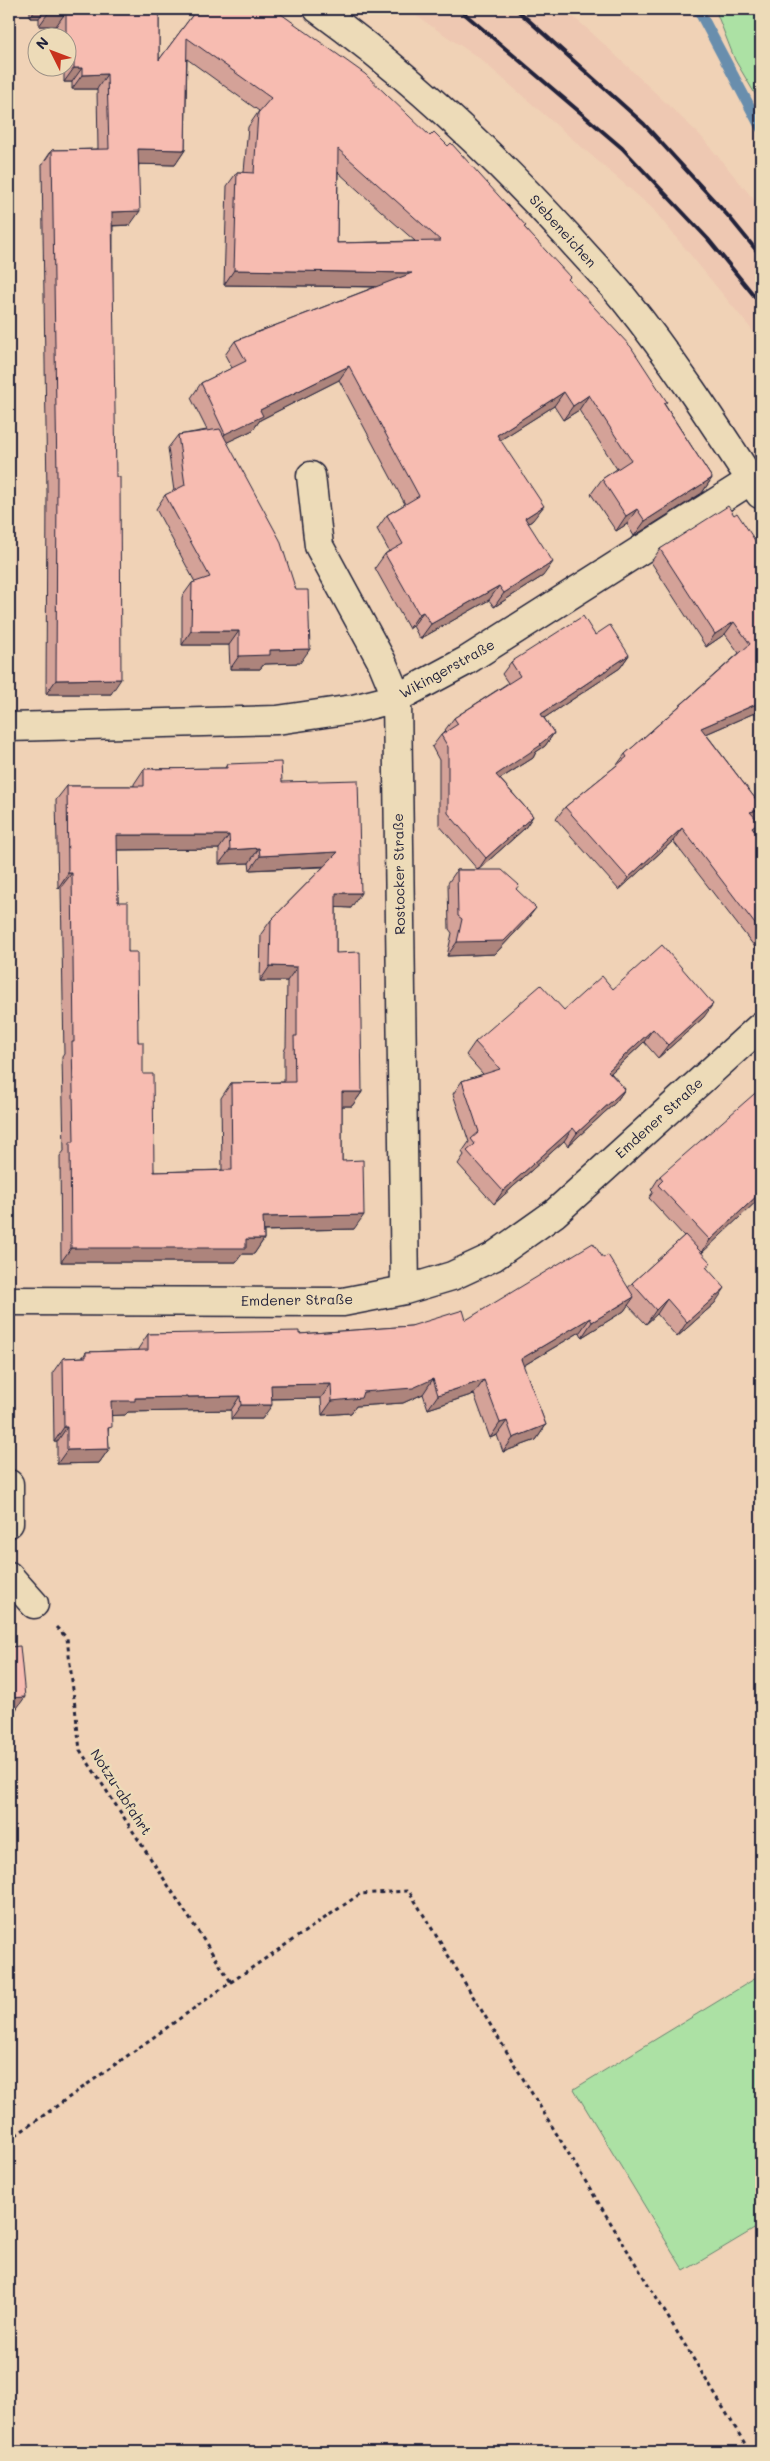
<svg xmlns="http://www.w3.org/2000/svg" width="770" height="2461" font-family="Mali,sans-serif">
	<rect width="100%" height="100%" fill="#f0d2b6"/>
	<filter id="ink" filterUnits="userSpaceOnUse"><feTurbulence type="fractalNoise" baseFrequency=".02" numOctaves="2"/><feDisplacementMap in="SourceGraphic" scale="10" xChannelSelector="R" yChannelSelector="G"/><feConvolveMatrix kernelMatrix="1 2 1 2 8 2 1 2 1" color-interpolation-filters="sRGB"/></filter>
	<g filter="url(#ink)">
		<!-- built -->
		<path fill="#eec8b2" d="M406,9H564L591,32L700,135L761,208V341L652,208L479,58Z"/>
		<!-- green -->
		<path fill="#ace1a4" stroke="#678270" d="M715,9H761V104L735,60Z
			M761,1975V2225L684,2271L574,2089Z"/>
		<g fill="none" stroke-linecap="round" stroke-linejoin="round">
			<!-- stream -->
			<path stroke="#698ead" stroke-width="11" d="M698,9L761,128"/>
			<defs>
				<path id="minor" d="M318,9C409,75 490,151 566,234C585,256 606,277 624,299C674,361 717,428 760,494
					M311,476L319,546L382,662L397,698L405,1290
					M9,727L277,720L353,709L397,698L466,661L751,480
					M9,1301L343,1302L405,1290L452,1276L493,1257L555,1213L761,1026
					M9,1484V1523
					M9,1576L34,1604"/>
			</defs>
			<!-- minor casing -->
			<use href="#minor" stroke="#22223b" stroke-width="31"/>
			<!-- path -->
			<path stroke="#22223b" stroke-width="3" stroke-dasharray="4 4" stroke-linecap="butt" d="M56,1627L67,1638L80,1750L231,1982
				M9,2140L231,1982L360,1894L409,1891L750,2452"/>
			<!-- minor -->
			<use href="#minor" stroke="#eddbb8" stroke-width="28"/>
			<!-- rail -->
			<path stroke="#22223b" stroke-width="4" d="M459,9L622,148L708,239L761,304
				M516,9L644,124L730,218L761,256"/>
		</g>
		<!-- wall -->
		<path fill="#d4a298" stroke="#22223b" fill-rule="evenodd" d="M30,9H159V60L197,9L525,228L568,279L665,405L712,478L702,493L634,536L627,524L616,531L591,494L602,479L617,469L579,410L563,420L554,406L500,440L533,520L528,524L543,576L494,607L489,600L420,639L413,626L409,629L375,568L385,554L389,551L377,529L387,515L405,504L339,380L260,420L253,430L227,442L300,663L264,664L260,669H230L229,645H182V597L192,583L195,582L156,509L165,495L174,491L168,448L178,435L207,430L191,398L201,383L232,368L225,355L235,341L375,287L224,285L227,186L237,172H244L248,127L259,111L187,59L185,150L175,165L139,164L130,225L113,226L111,694H46L47,492L42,165L52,150L98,149L97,89H72V82H64V69L56,70V68H68V38H56V26H39V18H30ZM338,172L391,220L415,241L337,243Z
			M734,515L760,548L758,551L761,556V715L759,711L706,734L761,806V810L756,818L759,822L754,829L761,839V955L673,841L619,890L556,819L565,807L617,765L625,754L739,653L725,634L706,647L651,562L660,549Z
			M595,635L629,655L620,668L544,718L554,733L545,746L536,752L533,758L500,779L533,816L525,828L478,870L516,889L526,921L495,954L447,956L452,933L449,929L448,883L457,870H478L439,825V760L432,747L441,735L446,731L445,730L454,718L508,683L502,674L511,662Z
			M227,764L282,782L351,908L336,907V953L362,1092L352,1106H342V1161L354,1229L264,1231V1239L254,1254H242L236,1262H61L60,1156L64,1151L62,1057L64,1054L61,887L58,888L56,800L67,786H134V784L144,769L225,768ZM219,849V864L249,863L250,870L323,867L271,920L261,934L260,981H287L286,1047L284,1051V1082L231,1083L221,1098L222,1170L154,1172L143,1074L138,1042L128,952L118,902L117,850Z
			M613,989L704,1017L658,1058L644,1042L611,1073L625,1089L616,1102L568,1146L564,1141L494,1204L458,1164L464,1155L462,1152L469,1142L453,1094L462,1081L483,1074L466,1055L475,1042L564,1010Z
			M660,1176L761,1197L701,1253L707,1268L715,1303L677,1337L657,1314L646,1324L628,1305L624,1311L582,1337L580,1332L523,1366L546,1425L536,1440L503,1452L497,1435L490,1438L474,1394L428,1409L423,1394L403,1403L356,1406L351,1413L322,1415L321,1398L272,1399L262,1419H231V1410L128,1412L125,1415H111L108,1432L109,1449L99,1463L57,1464V1442H54L53,1372L63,1358L83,1357L86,1352L138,1350V1349L148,1334H299L411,1326L466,1320L603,1258L628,1288L632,1283L684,1236L649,1198L653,1192L651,1190Z"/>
		<!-- shaded-wall -->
		<path fill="#ad847c" stroke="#22223b" d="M36,9H45L39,18H30Z
			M49,12H66L56,26H39Z
			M68,55H74L68,64Z
			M57,68H65L64,69L56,70Z
			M74,68H82L72,82H64Z
			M107,74L97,89H72L82,75Z
			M138,149L185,150L175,165L128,164Z
			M140,211L130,225L102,226L112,212Z
			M234,270L412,273L402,287L224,285Z
			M349,366L339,380L260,420L253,430L215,448L225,434L260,410Z
			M564,392L554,406L486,449L497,435Z
			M589,395L579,410L563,420L573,406Z
			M712,478L702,493L634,536L645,521Z
			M544,506L533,520L515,533L525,518Z
			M637,509L627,524L616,531L626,516Z
			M553,562L543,576L494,607L504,593Z
			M499,586L489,600L420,639L431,624Z
			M423,612L413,626L409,629L419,614Z
			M734,622L725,634L706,647L715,634Z
			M191,631H239L229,645H182Z
			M310,649L300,663L264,664L260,669H230L239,656L270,650Z
			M629,655L620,668L532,726L541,714Z
			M121,679L111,694H46L56,680Z
			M761,702V708L759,711L692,740L701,728Z
			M554,733L545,746L536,752L533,758L487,787L496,775Z
			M761,809V810L754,821L750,812Z
			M533,816L525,828L478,870L486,858Z
			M759,822L750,835L752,827Z
			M682,828L673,841L619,890L628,878Z
			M117,835H229L219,849L107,850Z
			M259,848L249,863L219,864L230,850Z
			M338,852L328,866L250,870L260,856Z
			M68,873H72L61,887L58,888Z
			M336,893H361L351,908L326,907Z
			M536,908L526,921L495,954L447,956L457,942Z
			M270,966L297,967L287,981H260Z
			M713,1004L704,1017L658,1058L668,1045Z
			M653,1029L644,1042L599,1084L608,1071Z
			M625,1089L616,1102L568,1146L577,1133Z
			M342,1092H362L352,1106H332Z
			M573,1128L564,1141L494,1204L503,1191Z
			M761,1192V1197L701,1254L710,1240Z
			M364,1215L354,1229L253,1231L263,1217Z
			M246,1239H264L254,1254H242L236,1262H61L71,1248Z
			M725,1288L715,1303L677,1337L687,1322Z
			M634,1297L624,1311L582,1337L592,1322Z
			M667,1299L657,1314L646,1324L656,1310Z
			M590,1318L580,1332L511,1373L521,1359Z
			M433,1379L423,1394L403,1403L356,1406L351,1413L322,1415L332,1401L363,1392Z
			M484,1380L474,1394L428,1409L438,1395Z
			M331,1384L321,1398L261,1399L271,1385Z
			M240,1396L231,1410L128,1412L125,1415L101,1416L111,1401L135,1398Z
			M241,1405H272L262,1419H231Z
			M507,1421L497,1435L490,1438L500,1423Z
			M546,1425L536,1440L503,1452L513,1438Z
			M64,1427H67L57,1442H54Z
			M109,1449L99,1463L57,1464L67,1450Z
			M25,1697L15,1711L9,1712V1698Z"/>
		<!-- building -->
		<path fill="#f7bcb1" stroke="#22223b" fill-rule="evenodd" d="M49,9H159V60L197,9H274L365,74L430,136L434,132L448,146L451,143L526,226L524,227L570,277L568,279L631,347L667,402L664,404L712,478L645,521L637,509L626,516L602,479L631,460L589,395L573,406L564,392L497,435L544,506L525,518L553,562L504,593L499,586L431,624L423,612L419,614L385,554L403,544L387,515L419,496L349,366L260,410L263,416L225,434L201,383L246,361L235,341L412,273L234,270L237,172L254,173L258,113L271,98L187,38L185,150L138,149L140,211L112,212L116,477H120L121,679L56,680L57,477L52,150L109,149L107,74L82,75V68H74V55H68V38H66V12H49ZM338,149L441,241L337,243Z
			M220,429L280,540L296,590H308L310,649L270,650V655L239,656V631H191L192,583L210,577L165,495L185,485L178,435Z
			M728,506L734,515L737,513L760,548L757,550L761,556V702L701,728L761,806V809L750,812L759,822L752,827L761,839V932L682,828L628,878L565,807L627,757L625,754L750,644L734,622L715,634L660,549Z
			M583,616L595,635L610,625L629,655L541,714L554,733L540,744L541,745L496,775L533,816L486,858L448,813V747L441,735L458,724L454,718L520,676L511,662Z
			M281,762L282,782L358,780L361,893H336V953L360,952L362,1092H342V1161L363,1160L364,1215L263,1217L264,1239H246V1248H71L70,1142H74L72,1042H74L72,873H68L67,786H144V769L227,768V764ZM117,835H229L230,850L259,848L260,856L338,852L271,920L270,966L297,967V1036H294L295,1082L231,1083L232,1170L154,1172L153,1074H143V1042H138L137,952H128V902H118Z
			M457,870H502L519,885L516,889L536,908L504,941L457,942L462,919L458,916Z
			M662,945L713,1004L668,1045L653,1029L608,1071L625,1089L577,1133L573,1128L503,1191L467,1151L475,1144L471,1139L479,1132L462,1081L500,1069L475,1042L541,985L564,1010L602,976L613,989Z
			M761,1088V1192L710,1240L658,1185L663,1180L660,1176Z
			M685,1235L711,1263L706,1267L725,1288L687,1322L667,1299L656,1310L632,1283Z
			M593,1243L603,1258L608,1255L634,1297L592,1322L590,1318L521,1359L546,1425L513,1438L507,1421L500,1423L484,1380L438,1395L433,1379L413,1388L363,1392L361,1398L332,1401L331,1384L271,1385L272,1405H241L240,1396L135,1398V1401H111L112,1427L108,1428L109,1449L67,1450V1427H64L63,1358L86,1357V1352L148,1350V1334L299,1331V1334L411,1326L463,1310L466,1320Z
			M20,1646L25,1697L9,1698V1647Z"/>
	</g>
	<g text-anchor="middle" stroke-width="5" stroke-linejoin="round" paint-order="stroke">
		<!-- street labels -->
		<g font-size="14" fill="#22223b" stroke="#eddbb8">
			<text transform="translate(563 231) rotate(48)" y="5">Siebeneichen</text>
			<text transform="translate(447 669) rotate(-29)" y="5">Wikingerstraße</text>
			<text transform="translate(399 874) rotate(-91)" y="5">Rostocker Straße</text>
			<text transform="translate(659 1118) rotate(-42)" y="5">Emdener Straße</text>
			<text transform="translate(297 1300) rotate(-1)" y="5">Emdener Straße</text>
			<text transform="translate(121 1792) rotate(57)" y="5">Notzu-abfahrt</text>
		</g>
	</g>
	<!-- margin -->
	<rect width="770" height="2461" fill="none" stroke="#eddbb8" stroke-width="30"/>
	<rect x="15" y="15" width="740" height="2431" fill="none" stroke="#22223b" stroke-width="2" filter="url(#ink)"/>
	<!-- north arrow -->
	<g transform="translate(52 52) rotate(312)"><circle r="24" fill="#eddbb8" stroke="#9c9186"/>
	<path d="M0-4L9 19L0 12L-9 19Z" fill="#c8321e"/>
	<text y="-8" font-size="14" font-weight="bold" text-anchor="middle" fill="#22223b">N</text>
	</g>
</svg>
